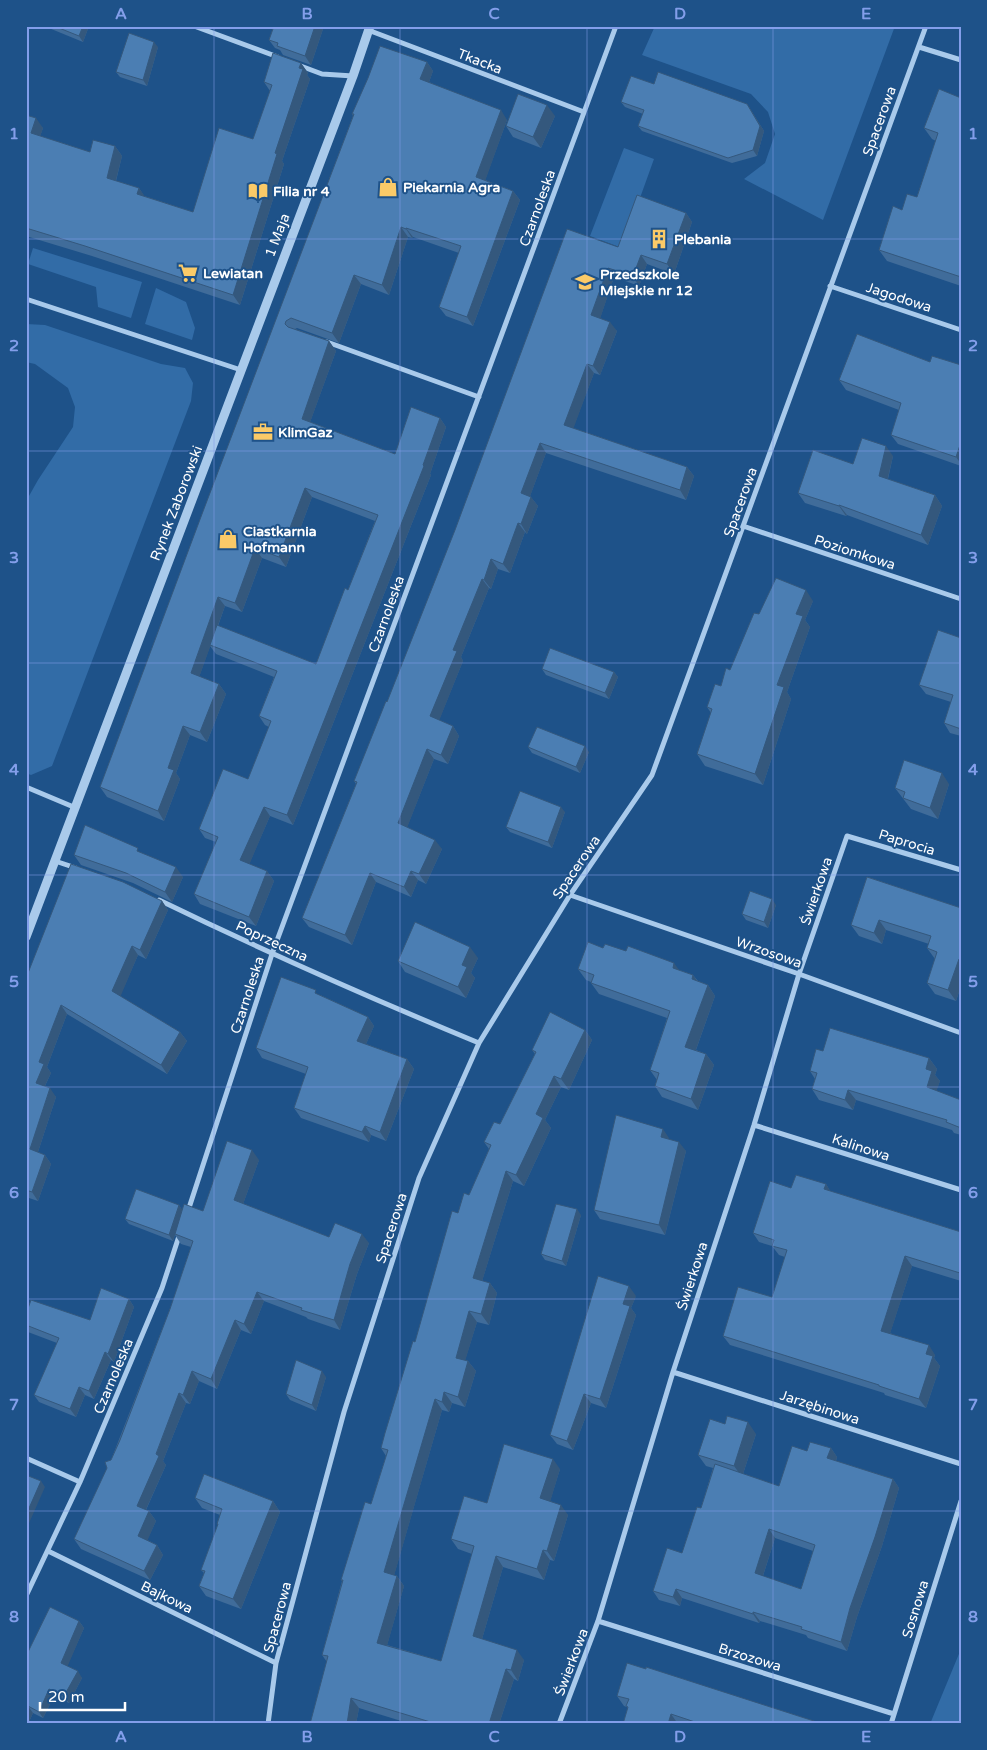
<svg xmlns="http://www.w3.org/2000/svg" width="987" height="1750" font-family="'Varela Round',sans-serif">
	<rect width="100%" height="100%" fill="#1e5289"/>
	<!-- green -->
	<path fill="#326ca7" d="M655,26H895L823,220L744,179L765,163L775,134L768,112L751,94L642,55Z
		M624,148L654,159L622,248L590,236Z
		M33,248L142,282L131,318L98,307L96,287L28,264Z
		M156,288L186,302L195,328L192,340L145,324Z
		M26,324L45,325L161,364L185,368L193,383L191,401L52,766L31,775L26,773V507L29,496L38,480L73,427L75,407L68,388L35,364L26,362Z
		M961,1649V1724H930Z"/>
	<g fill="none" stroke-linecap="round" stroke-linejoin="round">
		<!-- minor -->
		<path stroke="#a9caeb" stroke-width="5" d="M194,26L278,57
			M368,30L584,112
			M919,47L961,60
			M298,65L322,74L353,76
			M830,286L961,330
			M26,299L241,370
			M327,342L479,397
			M743,526L961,599
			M26,787L76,808
			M55,861L76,868
			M570,895L799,974L961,1033
			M159,900C264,951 370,998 479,1043
			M754,1125L961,1190
			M188,1211L272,954L616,26
			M673,1372L961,1464
			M26,1458L80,1482
			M48,1551L276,1663
			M26,1596L80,1482L162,1288L180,1233
			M598,1621L894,1714
			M268,1724L276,1663L344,1412L419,1178L479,1043L570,895L652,775L926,26
			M559,1724L598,1621L673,1372L754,1125L799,974L847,836L961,870
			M891,1724L961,1501"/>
		<!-- tertiary -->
		<path stroke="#a9caeb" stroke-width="9" d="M26,937L353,76L370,26"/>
	</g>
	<!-- wall -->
	<path fill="#406c9a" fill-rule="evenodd" d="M44,26H89L83,42Z
		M270,26H324L311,65L283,55L280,50L275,48L269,40L273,28Z
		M158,47L147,86L120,77L116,72Z
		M427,62L433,71L429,82L507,120L485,180L513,191L520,200L473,326L446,316L439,307L459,253L413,237L412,238L408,237L389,295L361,284L339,343L297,328L295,329L329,341L336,351L310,422L395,454L440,418L446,427L430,474L431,475L293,825L270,816L249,864L267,871L274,881L256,926L200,904L194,894L216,842L205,838L199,829L248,779L269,727L265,725L259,716L274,677L216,654L210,646L199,677L219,684L226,694L207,742L190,735L176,773L180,779L164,821L107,797L100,787L353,116L352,114ZM312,497L375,521L348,590L316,664L218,626L225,606L242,612L262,558L286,567Z
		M301,63L308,73L307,75L310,79L282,161L284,164L240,305L92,256L26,236V115L43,128L40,136L90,152L115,146L122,156L116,181L139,188L144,196L193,212L253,139L270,91L264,82Z
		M654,84L747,104L764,131L757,156L732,163L642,131L638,126L643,114L625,107L621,102Z
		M961,98V286L887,261L879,250L902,210L917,197L936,141L932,139L924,128Z
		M555,116L541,148L513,137L506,126Z
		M686,213L692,222L674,274L647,264L639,286L614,277L600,318L617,331L600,375L594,373L573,428L687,467L694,476L686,500L546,453L530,496L538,506L527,534L525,532L510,573L498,569L491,589L489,588L461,657L463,661L439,720L453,726L459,736L448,764L434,759L407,827L442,849L426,884L418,880L411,897L376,882L352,945L309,927L302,918L356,784L354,781L387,702L618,247Z
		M930,362L961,365V466L898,444L891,435L899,410L846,390L839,380Z
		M893,456L888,479L935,495L942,506L928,545L847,515L846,516L805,503L798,493L853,464Z
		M813,601L805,620L810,627L787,692L791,699L763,785L705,766L697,754L711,713L707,707L730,670L759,614Z
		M961,638V736L950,733L944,723L951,702L926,694L919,685Z
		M542,669L614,672L618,677L609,699L546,675Z
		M528,747L589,752L580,773L532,753Z
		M949,784L938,819L911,809L895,788Z
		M565,812L552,848L510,832L506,827Z
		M141,853L183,877L172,902L133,883L81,865L74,855Z
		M867,877L961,908V986L956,1001L935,994L927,983L935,959L927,948L929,944L886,930L882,944L859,936L851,925Z
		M162,901L168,910L146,959L138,955L120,996L180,1032L187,1041L167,1074L67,1014L47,1067L51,1073L45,1086L56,1097L38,1152L45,1155L51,1164L38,1201L26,1197V978Z
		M776,905L768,928L746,920L742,914Z
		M603,948L679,970L693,975L698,981L708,985L715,996L696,1050L706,1054L714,1065L698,1110L662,1097L655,1086L657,1080L650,1070L667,1018L599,994L591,983V982L586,980L578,969Z
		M478,958L471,973L475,978L466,998L405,972L398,961Z
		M320,995L368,1017L374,1026L366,1044L407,1059L414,1069L386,1141L371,1135L369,1142L301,1118L294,1108L306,1074L262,1058L256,1048Z
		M585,1030L592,1040L569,1090L561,1087L545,1120L551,1128L524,1186L513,1181L482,1281L490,1283L497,1293L489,1325L477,1322L465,1360L468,1361L476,1371L465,1407L452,1403L449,1412L442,1410L394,1575L397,1576L404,1586L387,1645L441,1661L472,1554L458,1549L451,1539L487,1503L560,1469L550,1501L568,1515L554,1561L550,1560L544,1580L503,1567L482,1639L524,1660L518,1681L514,1679L499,1724H411L359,1708L356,1724L327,1662L322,1655L342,1581L341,1580L371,1504L386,1456L381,1448L415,1342L458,1213L469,1195L489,1149L484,1142L500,1124L535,1054L532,1050Z
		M823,1051L929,1058L937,1069L935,1075L940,1081L936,1091L961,1100V1135L954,1133L952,1130L856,1100L853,1110L819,1100L812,1089L815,1079L810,1071Z
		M669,1138V1139L686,1151L665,1235L600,1219L594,1210Z
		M259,1160L243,1204L329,1237L369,1243L357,1274L340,1330L308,1319L306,1317L264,1301L251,1334L241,1330L217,1389L199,1381L190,1404L186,1403L163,1461L166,1465L146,1510L149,1511L156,1521L147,1540L157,1545L163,1555L150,1580L81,1549L74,1539L111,1460L170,1309L191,1247L181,1244L175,1235L173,1241L129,1224L125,1219L179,1205L182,1210L203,1211Z
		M826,1184L830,1191L961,1232V1281L912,1266L890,1333L935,1355L934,1358L940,1366L926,1408L885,1395L884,1393L730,1345L723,1336L772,1297L785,1257L779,1255L772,1246L759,1242L753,1233L791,1188Z
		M581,1215L566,1266L545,1260L541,1254Z
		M636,1296L631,1308L636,1315L606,1408L591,1403L573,1450L557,1444L550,1435Z
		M129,1299L134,1307L114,1362L111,1360L94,1399L85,1395L76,1417L39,1402L34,1395L57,1343L28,1332L26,1330V1314L90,1320Z
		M326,1377L316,1411L290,1400L286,1394Z
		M756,1434L743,1474L779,1486L807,1451L831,1448L837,1457L836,1461L893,1479L899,1488L882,1546L857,1617L847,1651L808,1638L806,1635L760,1621L759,1623L682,1598L680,1606L659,1600L653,1591L682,1553L701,1508L713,1468L706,1466L698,1455ZM775,1538L813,1551L801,1589L763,1576Z
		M195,1498L273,1501L280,1512L241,1609L206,1596L199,1586L204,1573L201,1570L218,1525L217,1524L220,1515L202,1508Z
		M79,1621L84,1628L67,1666L82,1678L69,1703L54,1696L43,1718L33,1713L28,1724H26V1656Z
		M646,1669L817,1722L818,1724H623L628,1709L627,1707L624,1706L617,1696Z"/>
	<!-- shaded-wall -->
	<path fill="#34587d" d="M83,26H89L83,42L79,36Z
		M315,26H324L311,65L305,56Z
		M154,42L158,47L147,86L143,80Z
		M427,62L433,71L427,88L420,79Z
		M301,63L308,73L307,75L310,79L282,161L284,164L240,305L233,295Z
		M747,104L764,131L757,156L753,150Z
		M547,105L555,116L541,148L533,137Z
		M501,110L507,120L483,187L476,177Z
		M36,118L43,128L38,143L31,133Z
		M115,146L122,156L114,188L107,178Z
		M139,188L146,198L137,194Z
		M513,191L520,200L473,326L467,317Z
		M686,213L692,222L674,274L667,264Z
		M401,227L408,237L389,295L382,285Z
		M406,228L413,237L412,238L406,229Z
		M641,255L647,264L639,286L633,276Z
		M608,268L614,277L598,325L591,315Z
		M354,275L361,284L339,343L332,333Z
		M610,322L617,331L600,375L593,366Z
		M329,341L336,351L308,428L302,419Z
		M587,364L594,373L571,435L564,425Z
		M440,418L446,427L430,474L431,475L293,825L287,815L423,465Z
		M961,442V464L956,457Z
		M540,443L546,453L528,502L521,493Z
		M886,446L893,456L886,486L879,476Z
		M687,467L694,476L686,500L680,490Z
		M305,488L312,497L286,567L279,557Z
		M935,495L942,506L928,545L921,535Z
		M531,497L538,506L527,534L521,524Z
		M839,505L847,515L846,516L839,506Z
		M518,523L525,532L510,573L503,564Z
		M255,548L262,558L242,612L235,603Z
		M491,559L498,569L491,589L484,580Z
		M482,579L489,588L461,657L463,661L437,726L430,716L453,650Z
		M806,590L813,601L805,620L810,627L787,692L791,699L763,785L755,774L796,614Z
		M218,597L225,606L197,683L191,673Z
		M614,672L618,677L609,699L605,693Z
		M219,684L226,694L207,742L200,732Z
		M183,726L190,735L176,773L180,779L164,821L158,811L168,768Z
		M453,726L459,736L448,764L441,755Z
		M585,746L589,752L580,773L576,767Z
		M427,749L434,759L405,833L398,823Z
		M942,773L949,784L938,819L930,808Z
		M264,807L270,816L247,870L240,860Z
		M561,807L565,812L552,848L548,842Z
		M435,840L442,849L426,884L419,874Z
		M176,867L183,877L172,902L165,892Z
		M267,871L274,881L256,926L249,917Z
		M411,871L418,880L411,897L404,887Z
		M370,873L376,882L352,945L345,935Z
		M772,899L776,905L768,928L764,922Z
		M162,901L168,910L146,959L140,950Z
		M879,920L886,930L882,944L874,933Z
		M132,946L138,955L119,1000L112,991Z
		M470,947L478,958L471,973L475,978L466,998L458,987L462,965Z
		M959,959L961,962V986L956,1001L948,990Z
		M674,963L682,974L673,968Z
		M693,975L701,986L692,979Z
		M708,985L715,996L693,1058L685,1047Z
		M61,1005L67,1014L47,1067L51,1073L42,1092L36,1083L39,1062Z
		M368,1017L374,1026L363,1051L357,1041Z
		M585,1030L592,1040L569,1090L561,1079Z
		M180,1032L187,1041L167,1074L161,1065Z
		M706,1054L714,1065L698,1110L691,1099Z
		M929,1058L937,1069L935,1075L940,1081L934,1098L927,1087L926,1069Z
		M407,1059L414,1069L386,1141L380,1132Z
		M554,1076L561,1087L545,1120L551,1128L524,1186L516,1175L536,1114Z
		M50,1088L56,1097L36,1158L30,1149Z
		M848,1090L856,1100L853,1110L845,1100Z
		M365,1126L371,1135L369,1142L362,1132Z
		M663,1129L669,1138L668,1146L661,1137Z
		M679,1142L686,1151L665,1235L659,1225Z
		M252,1150L259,1160L241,1210L234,1200Z
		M45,1155L51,1164L38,1201L32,1192Z
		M506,1171L513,1181L480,1288L473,1278Z
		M826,1184L832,1194L824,1189Z
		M179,1205L183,1211L173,1241L169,1235Z
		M577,1209L581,1215L566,1266L562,1261Z
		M362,1234L369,1243L357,1274L340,1330L334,1320L350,1264Z
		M905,1256L912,1266L888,1340L881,1331Z
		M490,1283L497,1293L489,1325L481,1314Z
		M629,1286L636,1296L631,1308L636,1315L606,1408L600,1399L623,1304Z
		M257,1292L264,1301L251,1334L244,1324Z
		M129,1299L134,1307L114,1362L108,1354Z
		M469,1311L477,1322L463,1368L456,1358Z
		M235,1320L241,1330L217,1389L211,1379Z
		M929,1345L935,1355L934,1358L940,1366L926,1408L919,1399L926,1354Z
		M105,1352L111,1360L94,1399L89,1391Z
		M468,1361L476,1371L465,1407L458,1397Z
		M192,1371L199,1381L190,1404L183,1395Z
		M322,1371L326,1377L316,1411L312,1405Z
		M79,1387L85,1395L76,1417L70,1409Z
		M444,1392L452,1403L449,1412L442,1402Z
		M179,1393L186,1403L163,1461L166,1465L143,1516L137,1506Z
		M584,1394L591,1403L573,1450L567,1441Z
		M435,1399L442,1410L392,1583L384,1572Z
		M748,1422L756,1434L742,1477L734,1466Z
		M831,1448L837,1457L834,1468L827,1458Z
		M553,1459L560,1469L548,1509L540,1498Z
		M893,1479L899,1488L882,1546L857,1617L847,1651L841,1642L850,1608Z
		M41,1481L45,1487L26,1530V1515Z
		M273,1501L280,1512L241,1609L233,1599Z
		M561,1505L568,1515L554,1561L547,1551Z
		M149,1511L156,1521L145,1546L138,1536Z
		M769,1529L775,1538L761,1582L755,1573Z
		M157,1545L163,1555L150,1580L144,1571Z
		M543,1550L550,1560L544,1580L537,1569Z
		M496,1556L503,1567L480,1646L473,1636Z
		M397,1576L404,1586L385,1653L377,1643Z
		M676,1589L682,1598L680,1606L673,1597Z
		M753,1612L760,1621L759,1623L753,1614Z
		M79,1621L84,1628L66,1670L61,1663Z
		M517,1650L524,1660L518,1681L511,1670Z
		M506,1669L514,1679L499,1724H489Z
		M78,1671L82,1678L69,1703L64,1696Z
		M49,1689L54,1696L43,1718L39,1712Z
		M351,1698L359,1708L356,1724H347Z
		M28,1706L33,1713L28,1724H26V1710Z
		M671,1714L678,1724H668Z"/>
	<!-- building -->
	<path fill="#4b7eb3" stroke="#34587d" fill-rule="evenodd" d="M54,26H83L79,36Z
		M274,26H315L305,56L277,46L278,43L269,40Z
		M129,33L154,42L143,80L116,72Z
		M380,46L427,62L420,79L501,110L476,177L513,191L467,317L439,307L461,246L406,228V229L401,227L382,285L354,275L332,333L291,318L286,321L285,324L288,327L329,341L302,419L395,454L411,407L440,418L423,465L424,466L287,815L264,807L240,860L267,871L249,917L194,894L218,837L199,829L223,769L248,779L271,721L259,716L277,671L210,645L217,625L316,664L345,588L348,590L378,515L305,488L279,557L255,548L235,603L218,597L191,673L219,684L200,732L183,726L168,768L174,770L158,811L100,787L202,514L354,114H352L368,78Z
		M273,53L301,63L299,68L303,69L275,153L277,154L233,295L85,246L26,228V115L36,118L31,133L90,152L93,140L115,146L107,178L139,188L137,194L193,212L219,128L253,139L272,85L264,82Z
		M658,72L747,104L760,126L753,150L728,158L638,126L644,110L621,102L631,76L654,84Z
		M939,89L961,98V277L879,250L893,206L902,210L907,194L917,197L938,133L924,128Z
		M518,94L547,105L533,137L506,126Z
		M637,195L686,213L667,264L641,255L633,276L608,268L591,315L610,322L593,366L587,364L564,425L687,467L680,490L540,443L521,493L531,497L521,524L518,523L503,564L491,559L484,580L482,579L453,650L457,651L430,716L453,726L441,755L427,749L398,823L435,840L419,874L411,871L404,887L370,873L345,935L302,918L357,782L354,781L386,701L387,702L400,669L455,530L567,229L618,247Z
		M857,334L930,362L932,356L961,365V442L956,457L891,435L901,403L839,380Z
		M862,438L886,446L879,476L935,495L921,535L839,505V506L798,493L813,450L853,464Z
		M776,578L806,590L796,614L803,616L777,685L784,687L755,774L697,754L712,709L707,707L715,684L721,686L726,668L730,670L754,613L759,614Z
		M938,630L961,638V729L944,723L953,695L919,685Z
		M550,648L614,672L605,693L542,669Z
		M537,727L585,746L576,767L528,747Z
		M904,760L942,773L930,808L903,798L905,792L895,788Z
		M520,791L561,807L548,842L506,827Z
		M85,825L138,848L137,851L176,867L165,892L126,873L74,855Z
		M71,864L123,882L162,901L140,950L132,946L112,991L180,1032L161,1065L61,1005L39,1062L44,1064L36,1083L50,1088L30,1149L45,1155L32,1192L26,1190V978Z
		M867,877L961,908V959H959L948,990L927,983L937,952L927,948L931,936L879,920L874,933L851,925Z
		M750,891L772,899L764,922L742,914Z
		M415,922L470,947L462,965L467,967L458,987L398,961Z
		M588,942L603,948L605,944L626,951L628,946L674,963L673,968L693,975L692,979L708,985L685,1047L706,1054L691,1099L655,1086L659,1073L650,1070L670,1011L591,983L594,975L578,969Z
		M281,977L316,990L315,993L368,1017L357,1041L407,1059L380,1132L365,1126L362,1132L294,1108L308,1067L256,1048Z
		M550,1012L585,1030L561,1079L554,1076L536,1114L543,1118L516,1175L506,1171L473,1278L490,1283L481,1314L469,1311L456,1358L468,1361L458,1397L444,1392L442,1402L435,1399L384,1572L397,1576L377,1643L441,1661L474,1546L451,1539L464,1496L487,1503L504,1444L553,1459L540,1498L561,1505L547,1551L543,1550L537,1569L496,1556L473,1636L517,1650L511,1670L506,1669L489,1724H437L351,1698L347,1724H310L328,1656L322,1655L343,1580H341L365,1502L371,1504L388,1450L381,1448L385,1433L413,1341L415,1342L452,1211L458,1213L464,1193L469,1195L491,1145L484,1142L494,1122L500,1124L536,1052L532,1050Z
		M830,1028L929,1058L926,1069L932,1071L927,1087L961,1100V1128L946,1122L947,1120L848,1090L845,1100L812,1089L817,1073L810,1071L816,1049L823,1051Z
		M616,1115L663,1129L661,1137L679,1142L659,1225L594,1210Z
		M227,1141L252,1150L234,1200L329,1237L335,1223L362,1234L350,1264L334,1320L301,1310L302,1308L257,1292L244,1324L235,1320L211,1379L192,1371L183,1395L179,1393L156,1454L159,1456L137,1506L149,1511L138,1536L157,1545L144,1571L74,1539L107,1468L105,1462L111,1460L120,1440L170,1309L193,1241L175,1234L184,1204L203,1211Z
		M796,1175L826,1184L824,1189L961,1232L960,1273L905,1256L881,1331L929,1345L926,1354L933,1356L919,1399L879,1386V1385L723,1336L738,1287L772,1297L787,1250L772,1246L774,1240L753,1233L770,1181L791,1188Z
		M136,1189L179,1205L169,1235L125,1219Z
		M556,1204L577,1209L562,1261L541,1254Z
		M598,1276L629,1286L623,1304L630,1306L600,1399L584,1394L567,1441L550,1435Z
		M101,1288L129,1299L108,1354L105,1352L89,1391L79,1387L70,1409L34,1395L59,1338L26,1325V1314L31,1300L90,1320Z
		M296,1360L322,1371L312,1405L286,1394Z
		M727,1416L748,1422L734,1466L698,1455L710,1419L725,1424Z
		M810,1442L831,1448L827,1458L893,1479L875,1537L850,1608L841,1642L801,1629L802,1627L753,1612V1614L676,1589L673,1597L653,1591L667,1548L682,1553L697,1507L701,1508L715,1464L779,1486L792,1446L807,1451ZM769,1529L815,1545L801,1589L755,1573Z
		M204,1474L273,1501L233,1599L199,1586L205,1571L201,1570L218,1524H217L222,1509L195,1498Z
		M26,1475L41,1481L26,1515Z
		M50,1607L79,1621L61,1663L78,1671L64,1696L49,1689L39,1712L28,1706L26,1710V1656Z
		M627,1663L646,1669V1667L817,1722V1724H701L671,1714L668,1724H623L628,1707L626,1706L629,1699L617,1696Z"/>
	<!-- grid -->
	<path fill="none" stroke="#839eea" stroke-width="1" stroke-opacity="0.55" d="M214,26V1724M400,26V1724M587,26V1724M773,26V1724M26,239H961M26,451H961M26,663H961M26,875H961M26,1087H961M26,1299H961M26,1511H961"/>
	<!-- icons -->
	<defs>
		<symbol id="shop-bare" viewBox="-9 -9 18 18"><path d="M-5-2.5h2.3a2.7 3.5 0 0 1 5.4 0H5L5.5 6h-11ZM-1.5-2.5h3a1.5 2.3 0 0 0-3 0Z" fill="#faca68" stroke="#1e5289" stroke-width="2.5" paint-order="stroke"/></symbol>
		<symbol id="library-bare" viewBox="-9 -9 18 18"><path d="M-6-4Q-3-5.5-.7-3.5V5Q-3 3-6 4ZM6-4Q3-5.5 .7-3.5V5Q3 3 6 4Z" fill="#faca68" stroke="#1e5289" stroke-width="2.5" paint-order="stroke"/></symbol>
		<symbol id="building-bare" viewBox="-9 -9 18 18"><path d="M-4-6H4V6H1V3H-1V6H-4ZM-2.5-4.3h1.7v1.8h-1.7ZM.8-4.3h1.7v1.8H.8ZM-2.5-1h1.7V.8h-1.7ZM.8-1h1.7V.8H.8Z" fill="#faca68" stroke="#1e5289" stroke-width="2.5" paint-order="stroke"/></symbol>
		<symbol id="supermarket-bare" viewBox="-9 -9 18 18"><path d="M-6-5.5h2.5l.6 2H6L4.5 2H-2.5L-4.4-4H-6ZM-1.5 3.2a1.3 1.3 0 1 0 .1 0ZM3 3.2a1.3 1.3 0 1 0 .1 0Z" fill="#faca68" stroke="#1e5289" stroke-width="2.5" paint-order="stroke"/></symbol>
		<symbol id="school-bare" viewBox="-9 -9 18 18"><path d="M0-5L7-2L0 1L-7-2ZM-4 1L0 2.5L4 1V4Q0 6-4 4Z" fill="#faca68" stroke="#1e5289" stroke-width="2.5" paint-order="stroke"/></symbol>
		<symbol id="office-bare" viewBox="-9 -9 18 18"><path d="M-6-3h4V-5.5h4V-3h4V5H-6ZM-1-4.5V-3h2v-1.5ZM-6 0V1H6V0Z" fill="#faca68" stroke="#1e5289" stroke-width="2.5" paint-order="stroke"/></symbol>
	</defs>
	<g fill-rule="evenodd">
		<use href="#shop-bare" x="374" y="173" width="28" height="28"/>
		<use href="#library-bare" x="244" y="177" width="28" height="28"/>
		<use href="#building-bare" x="645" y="225" width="28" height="28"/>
		<use href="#supermarket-bare" x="174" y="259" width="28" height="28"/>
		<use href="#school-bare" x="571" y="268" width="28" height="28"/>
		<use href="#office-bare" x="249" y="418" width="28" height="28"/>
		<use href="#shop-bare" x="214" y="525" width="28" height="28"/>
	</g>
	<g text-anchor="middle" stroke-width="4" stroke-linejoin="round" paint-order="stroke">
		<!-- street labels -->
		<g font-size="14" fill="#fff" stroke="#1e5289">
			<text transform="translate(480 61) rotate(21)" y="5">Tkacka</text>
			<text transform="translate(879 121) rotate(-70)" y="5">Spacerowa</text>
			<text transform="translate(537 208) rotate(-70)" y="5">Czarnoleska</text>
			<text transform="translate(277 235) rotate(-69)" y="5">1 Maja</text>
			<text transform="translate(899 297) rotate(18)" y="5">Jagodowa</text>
			<text transform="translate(740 502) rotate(-70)" y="5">Spacerowa</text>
			<text transform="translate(176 503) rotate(-69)" y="5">Rynek Zaborowski</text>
			<text transform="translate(855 552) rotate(18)" y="5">Poziomkowa</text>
			<text transform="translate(386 614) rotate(-70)" y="5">Czarnoleska</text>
			<text transform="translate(907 842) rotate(17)" y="5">Paprocia</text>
			<text transform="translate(576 867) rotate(-56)" y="5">Spacerowa</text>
			<text transform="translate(816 891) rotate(-71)" y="5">Świerkowa</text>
			<text transform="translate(272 941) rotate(25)" y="5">Poprzeczna</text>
			<text transform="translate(769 952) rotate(19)" y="5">Wrzosowa</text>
			<text transform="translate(247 995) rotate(-72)" y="5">Czarnoleska</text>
			<text transform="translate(861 1147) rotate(18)" y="5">Kalinowa</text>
			<text transform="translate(391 1228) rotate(-72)" y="5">Spacerowa</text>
			<text transform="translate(692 1276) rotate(-72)" y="5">Świerkowa</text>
			<text transform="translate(113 1376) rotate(-67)" y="5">Czarnoleska</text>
			<text transform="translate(820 1407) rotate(18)" y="5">Jarzębinowa</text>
			<text transform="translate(167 1597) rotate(26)" y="5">Bajkowa</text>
			<text transform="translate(915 1609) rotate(-73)" y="5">Sosnowa</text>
			<text transform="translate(277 1617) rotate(-75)" y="5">Spacerowa</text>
			<text transform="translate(750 1657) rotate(17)" y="5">Brzozowa</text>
			<text transform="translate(571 1662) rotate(-69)" y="5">Świerkowa</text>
		</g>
		<!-- poi labels -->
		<g font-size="14" font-weight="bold" fill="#fff" stroke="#1e5289" text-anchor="start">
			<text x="403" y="192">Piekarnia Agra</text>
			<text x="273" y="196">Filia nr 4</text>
			<text x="674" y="244">Plebania</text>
			<text x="203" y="278">Lewiatan</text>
			<text x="600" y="279">Przedszkole<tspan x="600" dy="16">Miejskie nr 12</tspan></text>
			<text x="278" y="437">KlimGaz</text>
			<text x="243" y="536">Ciastkarnia<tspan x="243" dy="16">Hofmann</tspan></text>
		</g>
	</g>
	<!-- border -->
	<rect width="987" height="1750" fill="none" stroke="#1e5289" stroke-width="55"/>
	<!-- scale -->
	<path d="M40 1702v8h85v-8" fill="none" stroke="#ffffff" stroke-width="2.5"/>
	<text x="48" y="1702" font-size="15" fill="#ffffff" stroke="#1e5289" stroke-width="4" paint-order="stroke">20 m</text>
	<rect x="28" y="28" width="932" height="1694" fill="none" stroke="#839eea" stroke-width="2"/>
	<g font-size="16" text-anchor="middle" font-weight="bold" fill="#839eea">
		<text x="121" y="19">A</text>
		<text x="307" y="19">B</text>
		<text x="494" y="19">C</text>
		<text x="680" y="19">D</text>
		<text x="866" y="19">E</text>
		<text x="14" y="139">1</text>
		<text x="973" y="139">1</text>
		<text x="14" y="351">2</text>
		<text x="973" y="351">2</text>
		<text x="14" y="563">3</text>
		<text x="973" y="563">3</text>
		<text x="14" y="775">4</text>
		<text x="973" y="775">4</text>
		<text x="14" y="987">5</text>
		<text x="973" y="987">5</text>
		<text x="14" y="1198">6</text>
		<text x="973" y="1198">6</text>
		<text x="14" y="1410">7</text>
		<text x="973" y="1410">7</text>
		<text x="14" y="1622">8</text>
		<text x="973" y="1622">8</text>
		<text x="121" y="1742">A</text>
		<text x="307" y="1742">B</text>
		<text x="494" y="1742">C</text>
		<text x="680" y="1742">D</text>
		<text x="866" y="1742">E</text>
	</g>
</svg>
